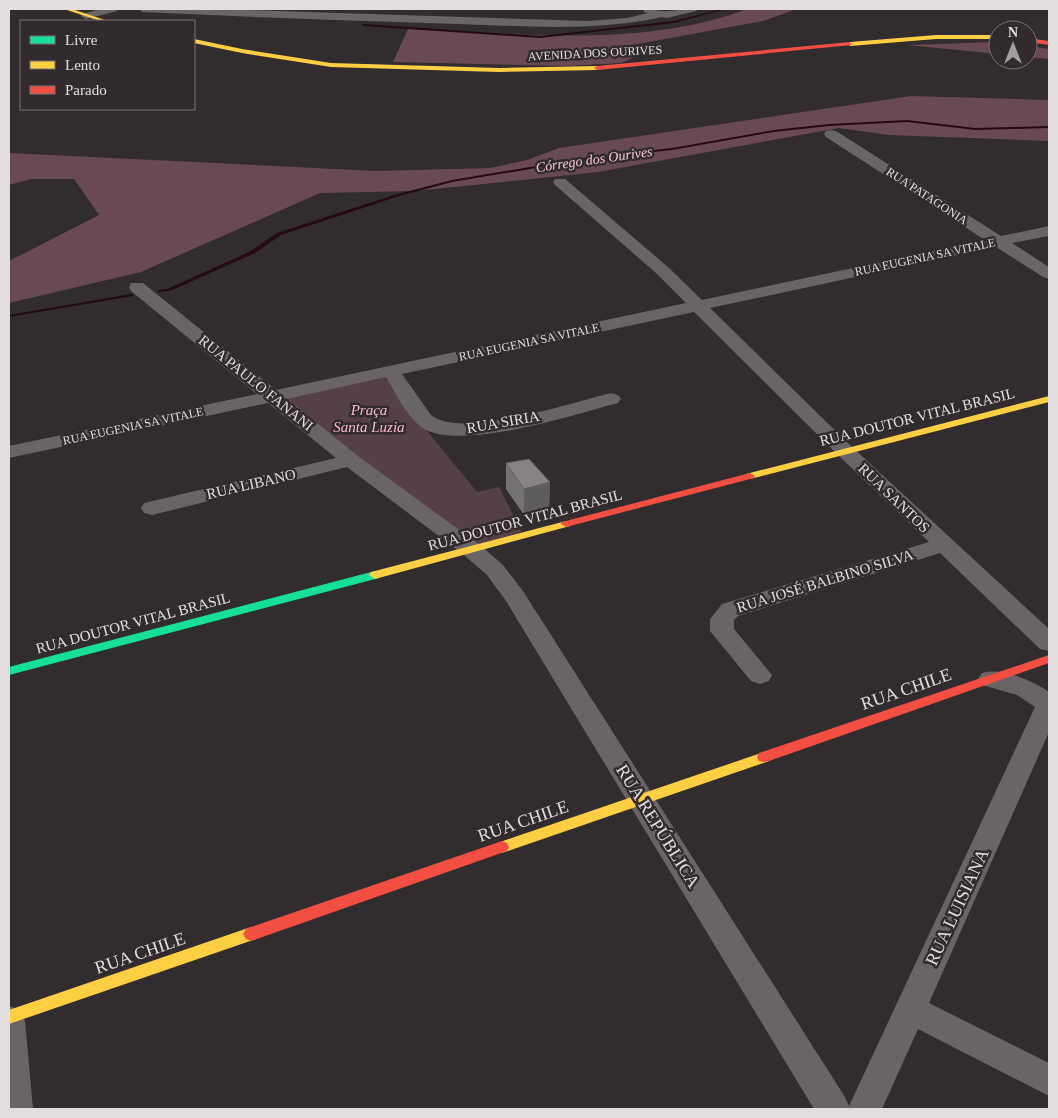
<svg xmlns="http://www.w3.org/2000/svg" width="1058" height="1118" font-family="Georgia,serif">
	<rect width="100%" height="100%" fill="#312c2e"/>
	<!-- green -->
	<path fill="#554047" d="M388,375L415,416L477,492L499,487L522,532L473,547L282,398Z"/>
	<!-- forest -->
	<path fill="#684954" d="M747,9H797L763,21L621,47L637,56L621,63L566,66L393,62L408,29C519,33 640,49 747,9Z
		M994,42L998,43V54L907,45Z
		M1028,46L1049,49V59L1028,57Z
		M911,96L1049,100V141L889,135L839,128L598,172L416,191L320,193L141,272L9,303V261L99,215L74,179H31L9,185V153L376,171L490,168L527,160L559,148Z"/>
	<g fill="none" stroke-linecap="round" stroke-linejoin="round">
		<!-- stream -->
		<path fill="#230a15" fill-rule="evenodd" d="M722,9H726L674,23L540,38L364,26L362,25L364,24L540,36L674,21Z
			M907,120L975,128L1049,126V128L975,130L907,122L829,126L774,132L672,150L590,159L452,182L396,197L281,235L255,253L170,291L159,292L157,291L159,290L167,289L251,251L277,233L394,195L452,180L590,157L672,148L774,130L829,124Z
			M131,294H133V296L9,317V315Z"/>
		<!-- street -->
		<path fill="#696466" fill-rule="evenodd" d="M101,9H118L117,11L86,19L81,16L82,14Z
			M138,9H214L588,21L627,18L648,13L644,12L643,9C652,9 661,12 668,11C678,11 687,8 697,9L696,11L667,18L662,17C595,32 526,26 458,24C353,21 248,17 143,12Z
			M831,130L836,131L1001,236L1049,226V236L1012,243L1049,267V279L1043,277L996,247L710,308L852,447L1049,629V651L1040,649L940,553L738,616L734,620V629L772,675L769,681L760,684L751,681L710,631V619L722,604L929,542L838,455L694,312L402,374L431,415C460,440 574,402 611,393L618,395L621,399L618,403C576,414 457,453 421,427C406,415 396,394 386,377L287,399L358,456L480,545L503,565L523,591L845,1097L849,1106L1035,707L1017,695L982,685L978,679L982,673C1002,667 1033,681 1049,692V732L929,1003L1049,1063V1096L918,1029L882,1109H814L506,601L487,575L464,555L347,467L152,515L144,513L141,508L144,503L336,458L268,403L9,458V446L257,394L131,291L129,287L131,283H143L276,390L686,303L656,273L555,185L553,182L555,179H565L668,267L702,300L985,240L826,137L824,134L826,131Z
			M9,1006L20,1010L25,1021L33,1109H9Z"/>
		<!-- fast -->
		<path fill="#16e098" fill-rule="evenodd" d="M375,571L381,575L379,578L9,675V667Z"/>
		<!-- slow -->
		<path fill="#ffcf43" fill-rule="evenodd" d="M64,9H72L108,21H100Z
			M936,35H998V39H936L850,46L847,44L850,42Z
			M194,39L242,49L331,63L499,68L597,66L600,68L597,70L499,72L331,67L242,53L194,43Z
			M1049,396V402L750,479L745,476L746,474Z
			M566,521L571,524L570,526L375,579L369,575L371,572Z
			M764,752L769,753L771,757L769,761L502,853L497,851L495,847L497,843Z
			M251,927L256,929L259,934L256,939L9,1024V1010Z"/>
		<!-- jam -->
		<path fill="#f24e42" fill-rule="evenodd" d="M1028,38L1049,41V45L1028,42Z
			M850,42L852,45L597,70L594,68L597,66Z
			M750,473L755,476L754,478L566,527L561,524L562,522Z
			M1049,655V663L769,761L764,762L759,761L757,757L759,753Z
			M502,841L507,843L509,847L507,851L251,941L246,939L243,934L246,929L251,927Z"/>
	</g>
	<!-- wall -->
	<path fill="#747172" d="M506,463L550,482L549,508L524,515L506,489Z"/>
	<!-- shaded-wall -->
	<path fill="#5e5c5c" d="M550,482L549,508L524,515V489Z"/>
	<!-- building -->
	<path fill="#878384" stroke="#5e5c5c" d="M529,459L550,482L524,489L506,463Z"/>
	<g text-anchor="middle" stroke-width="5" stroke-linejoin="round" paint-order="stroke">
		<!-- far-street labels -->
		<g font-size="12" fill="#e2ddde" stroke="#322b2d">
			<text transform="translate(595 53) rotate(-3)" y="4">AVENIDA DOS OURIVES</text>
			<text transform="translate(927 196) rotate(33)" y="4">RUA PATAGONIA</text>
			<text transform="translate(925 257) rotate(-12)" y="4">RUA EUGENIA SA VITALE</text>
			<text transform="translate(529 342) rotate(-12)" y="4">RUA EUGENIA SA VITALE</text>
			<text transform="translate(133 426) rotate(-12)" y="4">RUA EUGENIA SA VITALE</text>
		</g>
		<!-- far-water labels -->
		<g font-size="14" font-style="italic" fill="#fcc8d9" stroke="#322b2d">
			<text transform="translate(594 159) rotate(-8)" y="5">Córrego dos Ourives</text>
		</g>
		<!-- street labels -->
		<g font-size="15" fill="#e2ddde" stroke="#322b2d">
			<text transform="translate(256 383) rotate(39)" y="5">RUA PAULO FANANI</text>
			<text transform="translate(917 417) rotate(-14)" y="5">RUA DOUTOR VITAL BRASIL</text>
			<text transform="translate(503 422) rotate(-10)" y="5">RUA SIRIA</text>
			<text transform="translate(251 484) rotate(-13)" y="5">RUA LIBANO</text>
			<text transform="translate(894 498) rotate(44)" y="5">RUA SANTOS</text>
			<text transform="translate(525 520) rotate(-15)" y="5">RUA DOUTOR VITAL BRASIL</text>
			<text transform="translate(825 581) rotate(-17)" y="5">RUA JOSÉ BALBINO SILVA</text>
			<text transform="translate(133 623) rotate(-15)" y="5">RUA DOUTOR VITAL BRASIL</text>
		</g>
		<!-- park labels -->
		<g font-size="15" font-style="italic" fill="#fab9cf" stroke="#322b2d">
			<text x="369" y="415">Praça<tspan x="369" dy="17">Santa Luzia</tspan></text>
		</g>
		<!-- near-street labels -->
		<g font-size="18" fill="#e2ddde" stroke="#322b2d">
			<text transform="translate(906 689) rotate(-19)" y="6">RUA CHILE</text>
			<text transform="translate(523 821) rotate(-19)" y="6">RUA CHILE</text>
			<text transform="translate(658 826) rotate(58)" y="6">RUA REPÚBLICA</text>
			<text transform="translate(957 907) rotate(-65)" y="6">RUA LUISIANA</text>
			<text transform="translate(140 953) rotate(-19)" y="6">RUA CHILE</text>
		</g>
	</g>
	<!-- border -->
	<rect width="1058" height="1118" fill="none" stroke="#e2ddde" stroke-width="20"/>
	<!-- legend -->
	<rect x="20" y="20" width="175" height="90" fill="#322b2d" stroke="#787274"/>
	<rect x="30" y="36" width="25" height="8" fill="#16e098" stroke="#787274"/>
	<text x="65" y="45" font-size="15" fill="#e2ddde">Livre</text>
	<rect x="30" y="61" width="25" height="8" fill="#ffcf43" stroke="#787274"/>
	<text x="65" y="70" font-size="15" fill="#e2ddde">Lento</text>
	<rect x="30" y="86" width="25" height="8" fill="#f24e42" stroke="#787274"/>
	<text x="65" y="95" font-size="15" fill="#e2ddde">Parado</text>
	<!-- north arrow -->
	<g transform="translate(1013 45)"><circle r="24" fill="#322b2d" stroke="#787274"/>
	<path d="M0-4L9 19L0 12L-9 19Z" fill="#a49fa0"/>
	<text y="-8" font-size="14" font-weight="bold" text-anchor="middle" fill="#e2ddde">N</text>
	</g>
</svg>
